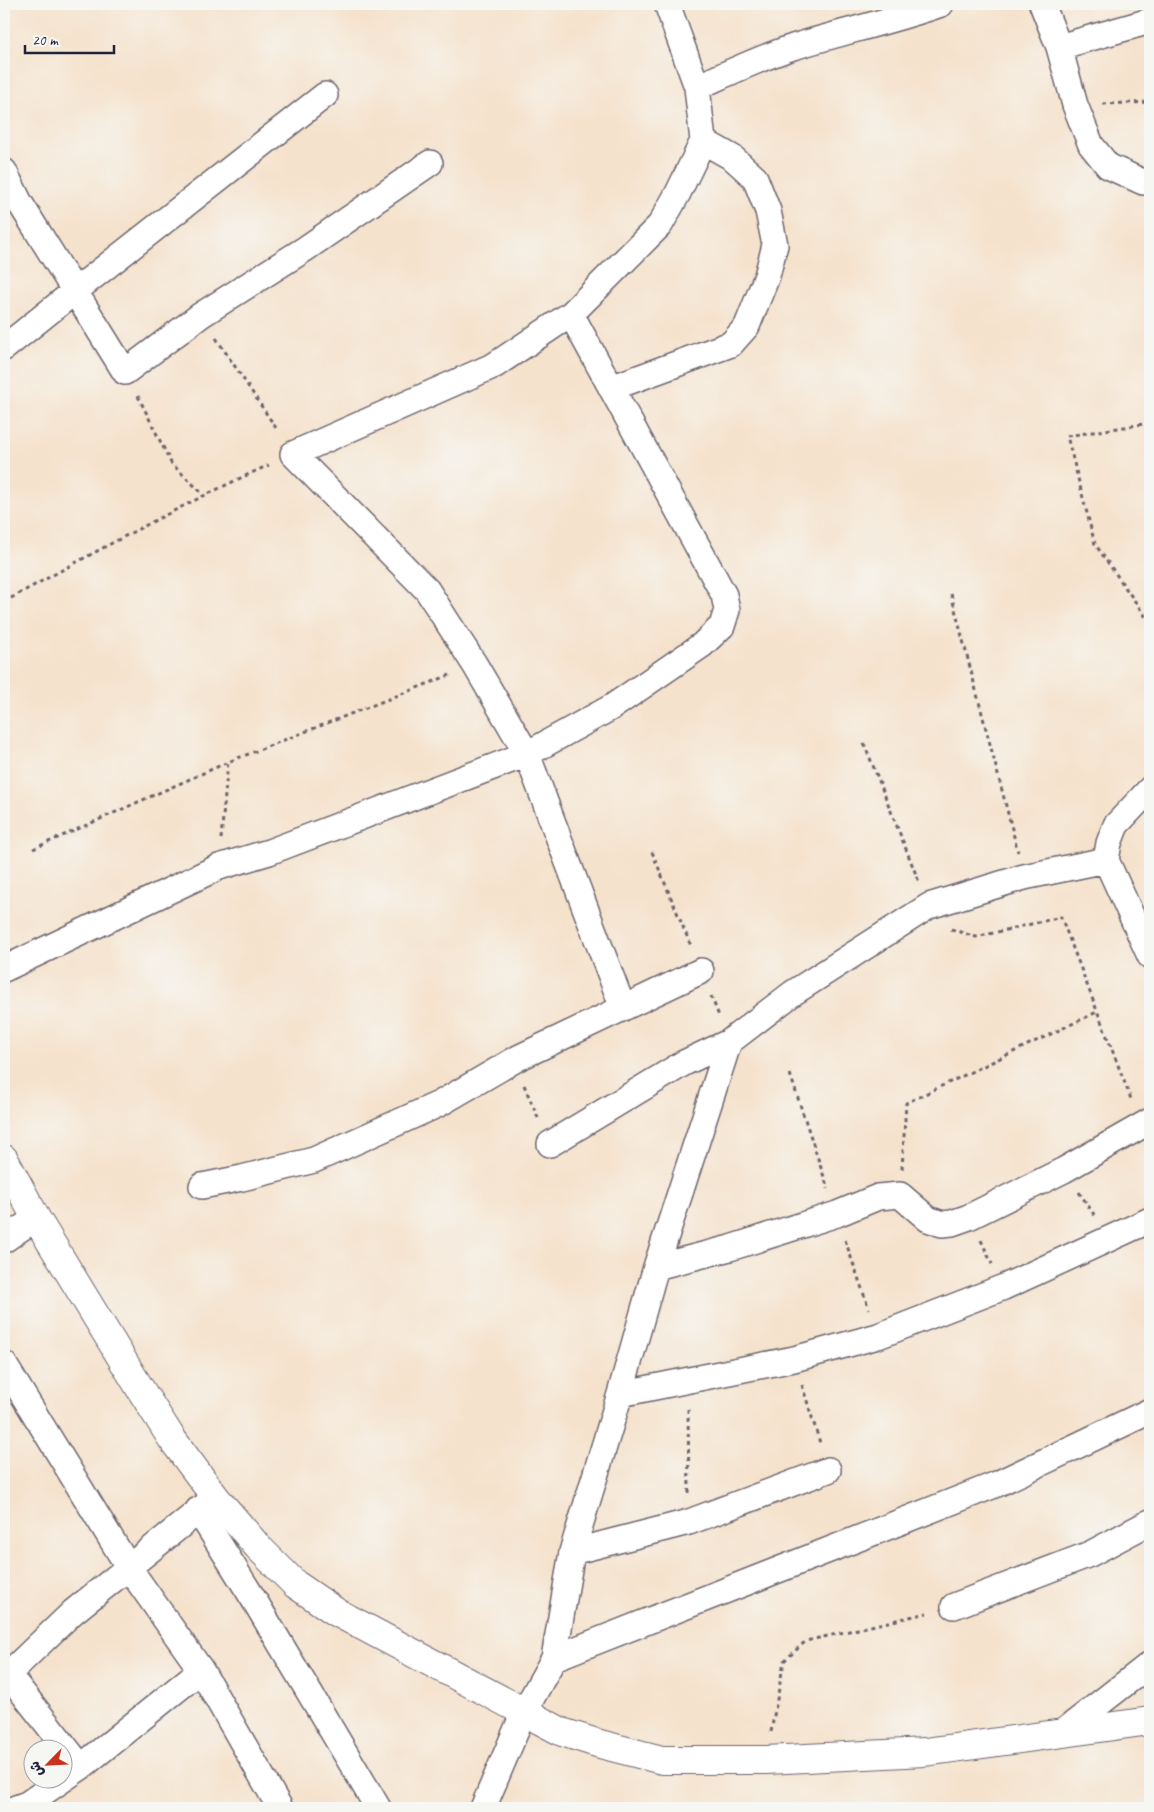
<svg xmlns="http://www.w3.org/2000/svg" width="1154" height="1812" font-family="Caveat,'Playpen Sans Arabic',sans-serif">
	<rect width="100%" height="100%" fill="#f6f6f2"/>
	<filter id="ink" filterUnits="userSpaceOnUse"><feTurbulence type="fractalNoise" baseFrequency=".02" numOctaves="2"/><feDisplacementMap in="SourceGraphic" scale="10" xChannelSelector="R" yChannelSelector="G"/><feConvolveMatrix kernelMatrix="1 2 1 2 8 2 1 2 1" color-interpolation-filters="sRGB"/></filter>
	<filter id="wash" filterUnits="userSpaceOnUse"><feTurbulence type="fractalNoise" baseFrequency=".0096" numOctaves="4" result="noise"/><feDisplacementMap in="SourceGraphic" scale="20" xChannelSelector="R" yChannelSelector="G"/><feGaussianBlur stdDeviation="1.12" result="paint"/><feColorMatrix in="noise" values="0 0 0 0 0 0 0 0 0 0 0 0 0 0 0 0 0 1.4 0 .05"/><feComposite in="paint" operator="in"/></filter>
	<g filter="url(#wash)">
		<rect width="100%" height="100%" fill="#f5e2cc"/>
	</g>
	<g filter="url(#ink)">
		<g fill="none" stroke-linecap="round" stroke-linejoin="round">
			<defs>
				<path id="street" d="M1042,4L1059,47L1075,105L1091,145L1108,166L1143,182L1150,181
					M1059,47L1150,21
					M697,87C728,73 760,58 793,47C842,32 892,21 941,4
					M4,171L20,203L125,372L201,315L305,249L430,163
					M4,348L75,291L325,95
					M611,388L731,344L747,326L767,276L775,245L768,211L755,178L733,158L703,141
					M1150,789L1116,825L1109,843L1106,860L1150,956
					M4,969L219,867L269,852L527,754L612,707L702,645L722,626L727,610L724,595L571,314
					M623,1008L527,754L475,665L427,590L293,454L495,365L571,314L660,225L678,193L703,141L697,87L667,4
					M550,1144L684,1063L729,1042L793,993L929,906L1024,877L1106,860
					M202,1186L242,1178L314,1160L439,1104L518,1058L701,971
					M4,1240L36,1218
					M656,1267L730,1248L837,1214L878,1197L900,1195L928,1219L942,1224L952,1223L969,1217L1064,1170L1150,1121
					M4,1364L129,1568L201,1670L280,1808
					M620,1394L794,1359L878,1336L1004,1287L1150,1220
					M198,1510L256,1603L378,1808
					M572,1552L689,1522L828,1470
					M954,1606L1090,1554L1150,1522
					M554,1658L997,1484L1150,1411
					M4,1669L81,1767
					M4,1678L73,1612L211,1501
					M1063,1732L1150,1664
					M16,1808L27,1804L81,1767L201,1670
					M483,1808L524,1712L554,1658L572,1552L620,1394L656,1267L729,1042"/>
				<path id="secondary" d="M4,1159L36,1218L141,1390L172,1439L216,1498L258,1547L295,1584L336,1612L562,1732L600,1744L662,1760H766L925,1752L1150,1721"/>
			</defs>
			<!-- street casing -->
			<use href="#street" stroke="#6c656e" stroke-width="28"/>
			<!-- secondary casing -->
			<use href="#secondary" stroke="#6c656e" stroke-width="30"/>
			<!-- path -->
			<path stroke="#6c656e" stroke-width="3" stroke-dasharray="4 4" stroke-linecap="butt" d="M1103,104L1150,102
				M216,338L278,431
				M138,396L171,463L203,494
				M1150,423L1067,436L1095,544L1150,623
				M951,594L1018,852
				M4,602C91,554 178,506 269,465
				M864,743L919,882
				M221,839L228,762
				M33,849L228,762L450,675
				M652,852L691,946
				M951,929L976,937L1061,917L1131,1099
				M711,996L719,1016
				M790,1074L828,1189
				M524,1085L538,1118
				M902,1169L906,1103L1097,1012
				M1079,1192L1095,1216
				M845,1240L869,1309
				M981,1240L992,1264
				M802,1385L820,1443
				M688,1409L689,1493
				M771,1732L784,1661L806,1641L927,1613"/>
			<!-- street -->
			<use href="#street" stroke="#fff" stroke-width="25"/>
			<!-- secondary -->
			<use href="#secondary" stroke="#fff" stroke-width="28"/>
		</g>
	</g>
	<!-- margin -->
	<rect width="1154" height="1812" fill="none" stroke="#f6f6f2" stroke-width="20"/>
	<!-- north arrow -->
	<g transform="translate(48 1764) rotate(246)"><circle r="24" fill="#f6f6f2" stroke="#a1a1a9"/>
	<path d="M0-4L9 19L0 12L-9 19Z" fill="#c8321e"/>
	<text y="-8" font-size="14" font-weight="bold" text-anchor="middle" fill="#22223b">ش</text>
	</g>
	<!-- scale -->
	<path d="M25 45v8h89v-8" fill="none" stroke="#22223b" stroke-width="2.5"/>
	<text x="32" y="45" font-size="15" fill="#22223b" stroke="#f6f6f2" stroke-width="4" paint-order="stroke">20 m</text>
</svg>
